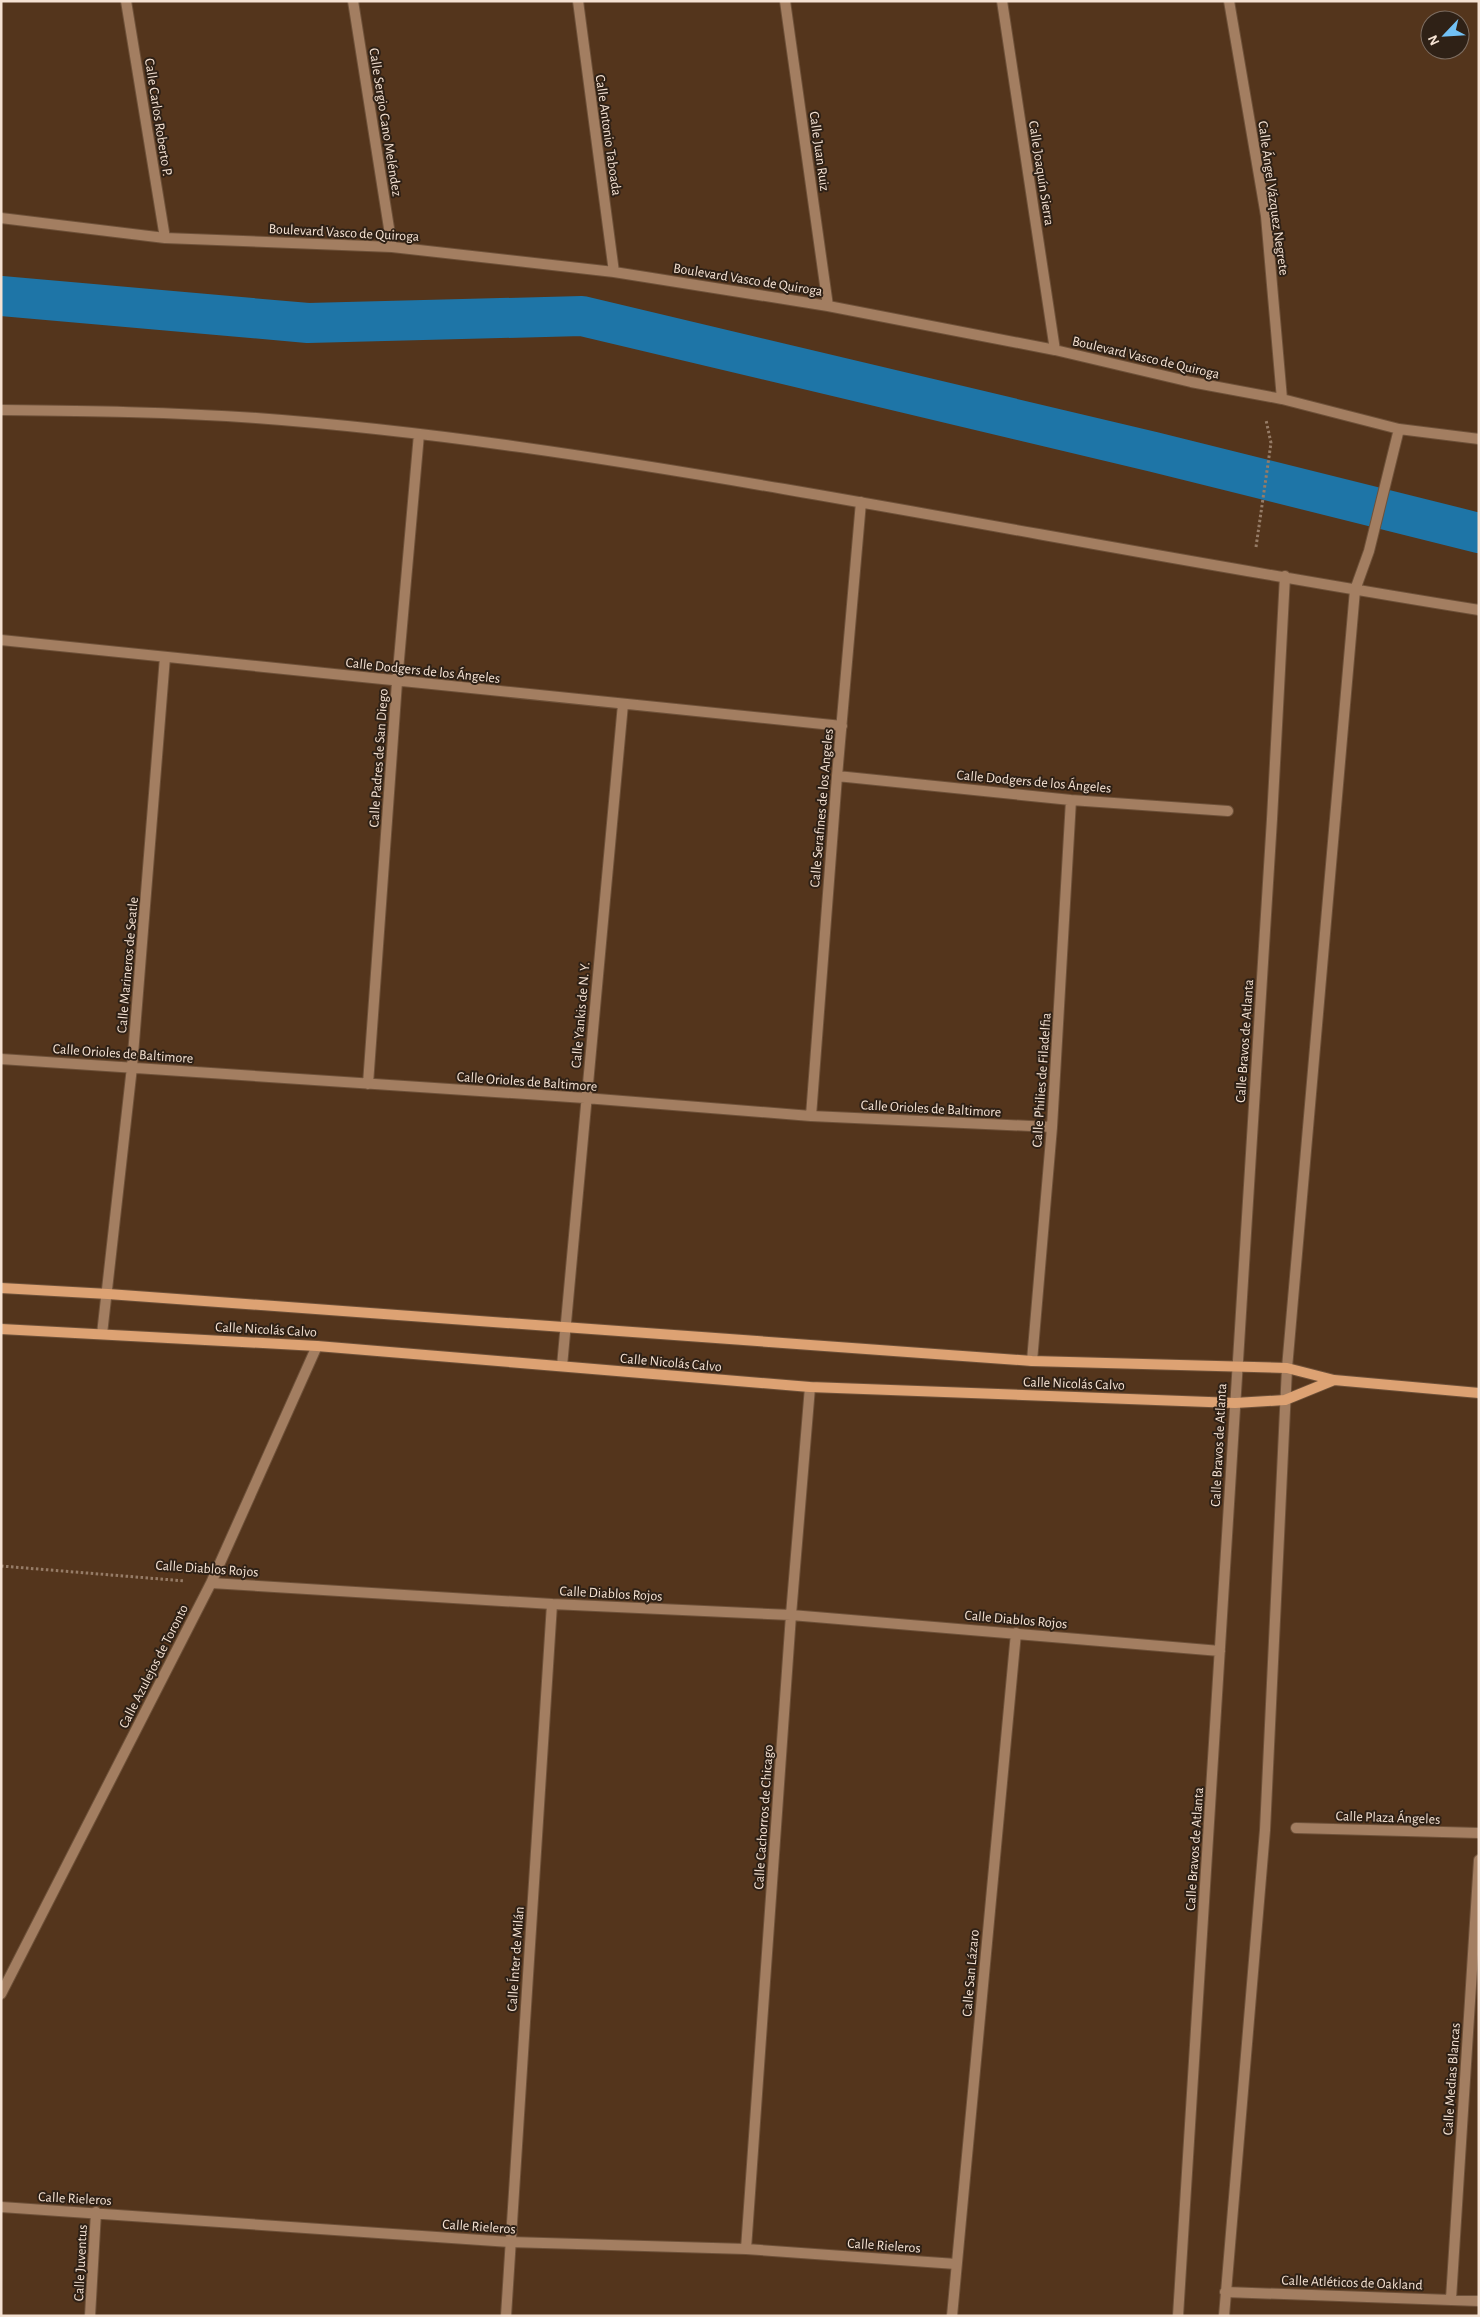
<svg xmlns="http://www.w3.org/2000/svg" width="1480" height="2317" font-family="'Alegreya Sans',sans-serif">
	<rect width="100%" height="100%" fill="#54351c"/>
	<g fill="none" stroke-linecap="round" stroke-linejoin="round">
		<!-- canal -->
		<path stroke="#1e75a7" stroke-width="40" d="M1,296L308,323L582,316L1154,452L1479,533"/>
		<defs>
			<path id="street" d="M126,1L165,238
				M353,1L392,247
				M578,1L614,272
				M785,1L828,306
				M1002,1L1055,350
				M1229,1L1266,216L1282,399
				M1,218L165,238L392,247L614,272L828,306L1055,350L1191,382L1282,399L1399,429L1479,439
				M1,410C86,411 171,412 256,418C433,431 609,459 784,489C1016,529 1247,573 1479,610
				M1,640L842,726
				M837,776L1071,800L1228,811
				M1,1059L585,1098L811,1116L1052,1127
				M368,1084L397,682L419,434
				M811,1116L837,776L861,502
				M102,1334L132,1067L165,657
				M1032,1361L1052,1127L1071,800
				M562,1366L623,704
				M211,1583L552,1604L791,1615L1220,1651
				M1296,1828L1479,1833
				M1,1994L211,1583L317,1346
				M1,2207L510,2242L746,2249L956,2264
				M746,2249L791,1615L810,1387
				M1225,2292L1479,2301
				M1451,2299L1479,1860
				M90,2316L96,2212
				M506,2316L552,1604
				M952,2316L1016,1633
				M1178,2316L1272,819L1285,576
				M1224,2316L1265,1830L1287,1368L1355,590L1369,551L1399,429"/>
			<path id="secondary" d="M1,1288L108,1294L1032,1361L1287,1368L1334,1380L1479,1393
				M1,1329L317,1346L810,1387L1235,1403L1285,1400L1334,1380"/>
		</defs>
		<!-- street casing -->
		<use href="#street" stroke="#6e5139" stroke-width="12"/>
		<!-- secondary casing -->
		<use href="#secondary" stroke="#6e5139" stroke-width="12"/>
		<!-- path -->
		<path stroke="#967c67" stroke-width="3" stroke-dasharray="2.5 2.5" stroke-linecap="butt" d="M1256,547L1271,443L1266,420
			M1,1566L185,1581"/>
		<!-- street -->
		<use href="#street" stroke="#a37e61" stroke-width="10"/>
		<!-- secondary -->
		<use href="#secondary" stroke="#dda273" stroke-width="10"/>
	</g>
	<g text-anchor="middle" stroke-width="4" stroke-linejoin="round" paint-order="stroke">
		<!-- street labels -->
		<g font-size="14" fill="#f5e2d3" stroke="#2f2116">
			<text transform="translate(159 117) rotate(81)" y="5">Calle Carlos Roberto P.</text>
			<text transform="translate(386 122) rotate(81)" y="5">Calle Sergio Cano Meléndez</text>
			<text transform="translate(609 135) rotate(82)" y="5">Calle Antonio Taboada</text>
			<text transform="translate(820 151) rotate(82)" y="5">Calle Juan Ruiz</text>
			<text transform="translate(1042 173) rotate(81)" y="5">Calle Joaquín Sierra</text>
			<text transform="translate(1274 198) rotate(82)" y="5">Calle Ángel Vázquez Negrete</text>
			<text transform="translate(344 232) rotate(3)" y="5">Boulevard Vasco de Quiroga</text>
			<text transform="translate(748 279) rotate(9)" y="5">Boulevard Vasco de Quiroga</text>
			<text transform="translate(1146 357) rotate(13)" y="5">Boulevard Vasco de Quiroga</text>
			<text transform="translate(423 670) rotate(6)" y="5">Calle Dodgers de los Ángeles</text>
			<text transform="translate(378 758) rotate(-86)" y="5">Calle Padres de San Diego</text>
			<text transform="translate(1034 781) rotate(5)" y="5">Calle Dodgers de los Ángeles</text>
			<text transform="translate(821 808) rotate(-85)" y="5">Calle Serafines de los Angeles</text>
			<text transform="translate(127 965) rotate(-85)" y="5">Calle Marineros de Seatle</text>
			<text transform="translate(580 1015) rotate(-85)" y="5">Calle Yankis de N. Y.</text>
			<text transform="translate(1244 1041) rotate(-86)" y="5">Calle Bravos de Atlanta</text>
			<text transform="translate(123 1053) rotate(4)" y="5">Calle Orioles de Baltimore</text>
			<text transform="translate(1041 1080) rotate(-86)" y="5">Calle Philies de Filadelfia</text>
			<text transform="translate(527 1081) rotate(4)" y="5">Calle Orioles de Baltimore</text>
			<text transform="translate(931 1108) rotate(3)" y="5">Calle Orioles de Baltimore</text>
			<text transform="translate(266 1329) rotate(3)" y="5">Calle Nicolás Calvo</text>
			<text transform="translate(671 1362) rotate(5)" y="5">Calle Nicolás Calvo</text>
			<text transform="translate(1074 1383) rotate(2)" y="5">Calle Nicolás Calvo</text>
			<text transform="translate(1218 1445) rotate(-87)" y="5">Calle Bravos de Atlanta</text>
			<text transform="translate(207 1568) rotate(4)" y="5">Calle Diablos Rojos</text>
			<text transform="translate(611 1593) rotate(3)" y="5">Calle Diablos Rojos</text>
			<text transform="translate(1016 1619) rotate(5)" y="5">Calle Diablos Rojos</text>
			<text transform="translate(153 1666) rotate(-63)" y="5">Calle Azulejos de Toronto</text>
			<text transform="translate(763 1817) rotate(-86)" y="5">Calle Cachorros de Chicago</text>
			<text transform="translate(1388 1817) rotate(2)" y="5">Calle Plaza Ángeles</text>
			<text transform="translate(1194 1849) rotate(-86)" y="5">Calle Bravos de Atlanta</text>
			<text transform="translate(515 1959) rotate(-86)" y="5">Calle Ínter de Milán</text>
			<text transform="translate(970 1973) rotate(-85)" y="5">Calle San Lázaro</text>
			<text transform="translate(1451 2079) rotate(-86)" y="5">Calle Medias Blancas</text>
			<text transform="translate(75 2198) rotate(3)" y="5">Calle Rieleros</text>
			<text transform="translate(479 2226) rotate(4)" y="5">Calle Rieleros</text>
			<text transform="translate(884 2245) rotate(4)" y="5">Calle Rieleros</text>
			<text transform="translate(80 2263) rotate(-87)" y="5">Calle Juventus</text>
			<text transform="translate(1352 2282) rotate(2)" y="5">Calle Atléticos de Oakland</text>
		</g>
	</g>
	<!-- border -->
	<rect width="1480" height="2317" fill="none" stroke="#f5e2d3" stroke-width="5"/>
	<!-- north arrow -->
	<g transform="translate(1445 35) rotate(245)"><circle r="24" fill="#2f2116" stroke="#7e6e62"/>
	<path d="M0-4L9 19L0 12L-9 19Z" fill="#72c1f5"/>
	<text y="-8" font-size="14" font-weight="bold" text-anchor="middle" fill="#f5e2d3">N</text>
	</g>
</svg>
